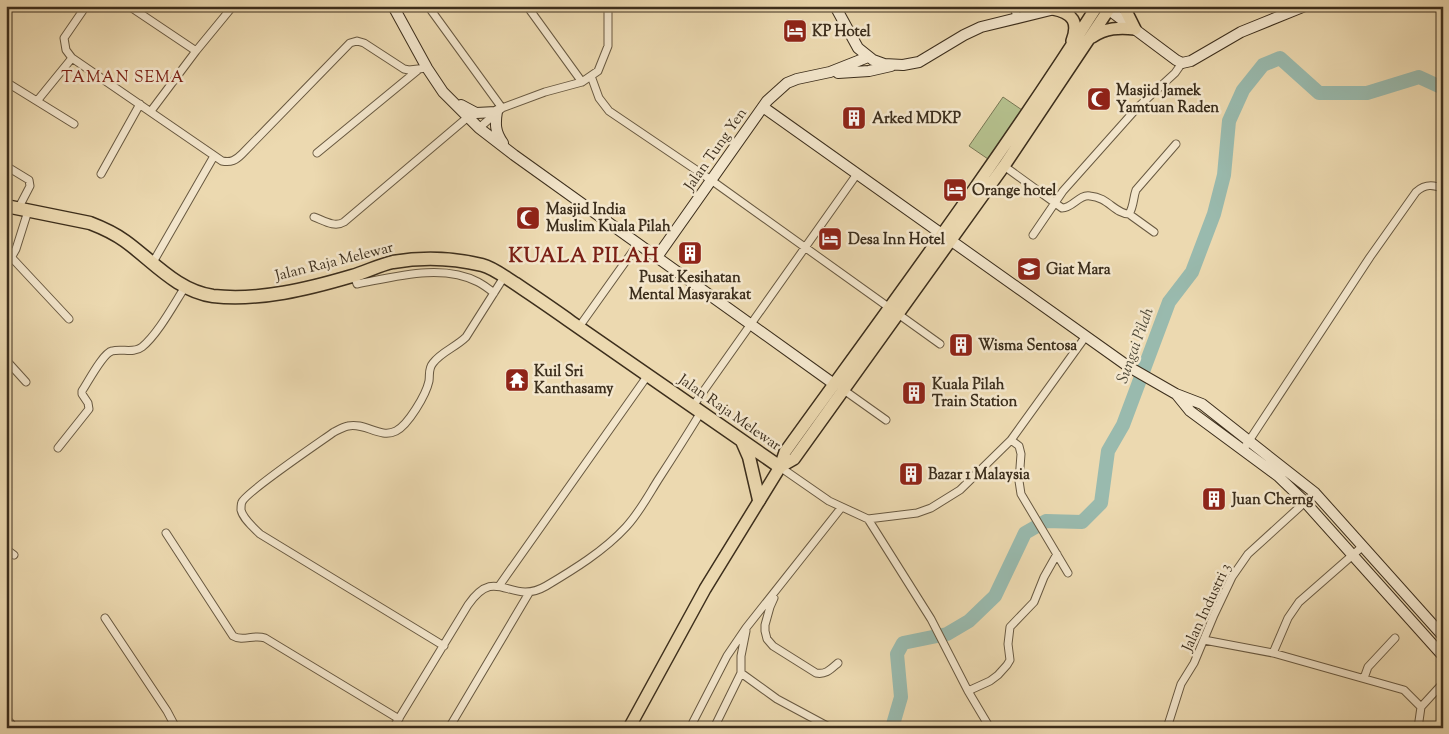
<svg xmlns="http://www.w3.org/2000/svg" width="1449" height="734" font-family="'Sorts Mill Goudy',serif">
	<rect width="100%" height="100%" fill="#ecd9b0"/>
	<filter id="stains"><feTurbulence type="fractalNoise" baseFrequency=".004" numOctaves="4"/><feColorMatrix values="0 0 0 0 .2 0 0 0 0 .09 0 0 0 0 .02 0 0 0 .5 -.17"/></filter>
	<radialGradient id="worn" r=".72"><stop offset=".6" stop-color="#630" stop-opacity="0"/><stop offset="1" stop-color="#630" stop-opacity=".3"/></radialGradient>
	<!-- green -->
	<path fill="#b5c08d" stroke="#787754" d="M1003,97L1022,110L988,159L969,146Z"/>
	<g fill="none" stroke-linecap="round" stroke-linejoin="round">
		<!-- river -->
		<path stroke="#99baae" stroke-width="14" d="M892,728L901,697L897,654L903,643L947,634L969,621L995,596L1025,533L1046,521L1082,522L1101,503L1108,451L1123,425L1169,302L1192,272L1214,214L1224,175L1229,121L1243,90L1263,65L1280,58L1319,93H1367L1419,77L1443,88"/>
		<defs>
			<path id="street" d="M86,6L64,38L66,50L72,58L222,161C231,163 236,160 242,154L350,43L357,41L364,43L404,69L409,70L427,68
				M129,6L196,51
				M428,6L502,108
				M527,6L582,82
				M1013,6L1018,18
				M591,76L599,98L609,111L711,180L940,344
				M6,82L74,124
				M37,101L72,58
				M151,111L196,51L233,6
				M479,128L502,108L545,92L582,82L598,71L608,46V6
				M317,153L418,70
				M6,166L29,180L30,186L18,209
				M1004,166L1062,208C1073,208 1079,194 1090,196C1108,197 1115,214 1129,214C1134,206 1133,198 1136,190L1176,144
				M101,174L140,104
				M1129,214L1154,232
				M314,217C323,220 334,228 344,222L468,117
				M1033,235L1063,191L1137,108L1175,73L1182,63
				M12,258L69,319
				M152,264L214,156
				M6,267L16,249L28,211
				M354,275L357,284C394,277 442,263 478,282C484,285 489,289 494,293
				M579,327L638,244
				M6,360L26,382
				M841,388L886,420
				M693,406L857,174
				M1011,440L1019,446L1021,454L1019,481L1021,494L1068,573
				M58,448L89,409L88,403L82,394V391C88,382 103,353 112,351C122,348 133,354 142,347C158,334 174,304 185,287
				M1243,450L1370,257L1416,192C1425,184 1433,184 1443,189
				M780,467L829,501L868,519L917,513L931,508L960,490L1011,440L1086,336
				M868,519L931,619L968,691L990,728
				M166,533L233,636C243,642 253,634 265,638L399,719
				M6,549L14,555
				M499,586L648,375
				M774,598L770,607L765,625V631L767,639L773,646L816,673C826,675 831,669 838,663
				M105,618L167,711L176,728
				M746,631L741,656V673L777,699L831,728
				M1204,640L1273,653L1404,690L1421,707
				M444,646L260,534C254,528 243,519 241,510C241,509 241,503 242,502C246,492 320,442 334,432C338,430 343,427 348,426C365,422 380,439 396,431C408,425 426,395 429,381C430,374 428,369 433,363C441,352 456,347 466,337L504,277
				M1273,653L1288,618L1299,602L1363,546
				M1364,678L1368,667L1395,638
				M968,691L990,681L998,675L1007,665L1010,660L1008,644L1010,627L1034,602L1044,577L1057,554
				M6,718L15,728
				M693,722L727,656L746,628L841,508
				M393,728L468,605C497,563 510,607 546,586C573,570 604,551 626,527C639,513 648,496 658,480C673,457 687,435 701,412
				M449,728L529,593
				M714,728L741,673
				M1167,728L1181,684L1194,663L1214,615L1232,577L1248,554L1315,493
				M1418,728L1421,707L1443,683"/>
			<path id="secondary" d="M393,6L427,68L443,92L479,128L514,155L834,384
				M835,6L858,48L873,60L884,64L903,65L919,62L964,35L981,27L1067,6
				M1100,6L1109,10L1176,60L1182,63L1191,61L1241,32L1305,6
				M838,73L869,71L891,66
				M461,105L476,113L496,112
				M763,107L1129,367L1176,394L1202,404L1315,493L1443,636
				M497,111C495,124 495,132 503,143
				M657,257L767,101L787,83L797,79L830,72L868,57
				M1177,395L1190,411L1278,476L1305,502L1443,656"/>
			<path id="primary" d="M1126,6V11L1135,29
				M1053,9C1073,13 1079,22 1072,41
				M1092,37C1106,28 1119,27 1135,29
				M780,467L794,459L1004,166L1111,6
				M629,728L705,589L780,467L785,452C891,305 1000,159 1097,6"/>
			<path id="highway" d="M6,206L90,223C103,228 114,233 125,241C153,261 177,291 213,296C260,301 308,289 352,276C366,272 379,265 393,262C422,257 453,258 482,265C494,268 506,278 516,284C535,297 553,309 571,322C641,370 710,419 780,467
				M742,441L749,457L759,500"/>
		</defs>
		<!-- street casing -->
		<use href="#street" stroke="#685941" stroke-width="9"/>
		<!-- secondary casing -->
		<use href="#secondary" stroke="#3c2e1c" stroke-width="12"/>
		<!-- primary casing -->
		<use href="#primary" stroke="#3c2e1c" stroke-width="14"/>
		<!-- highway casing -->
		<use href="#highway" stroke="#3c2e1c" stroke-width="15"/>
		<!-- street -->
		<use href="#street" stroke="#f3e6cc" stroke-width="7"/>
		<!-- secondary -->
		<use href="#secondary" stroke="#f3e6cc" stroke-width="10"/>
		<!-- primary -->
		<use href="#primary" stroke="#ecd9b0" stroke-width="11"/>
		<!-- highway -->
		<use href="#highway" stroke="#ecd9b0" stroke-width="12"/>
	</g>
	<!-- icons -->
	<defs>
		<symbol id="hotel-square" viewBox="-11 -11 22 22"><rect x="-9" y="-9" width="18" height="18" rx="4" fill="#8f2418" stroke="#f3e6cc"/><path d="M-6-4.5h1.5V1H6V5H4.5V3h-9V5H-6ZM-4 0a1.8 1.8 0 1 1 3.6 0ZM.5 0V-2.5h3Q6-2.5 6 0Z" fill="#fff"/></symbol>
		<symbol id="mosque-square" viewBox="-11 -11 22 22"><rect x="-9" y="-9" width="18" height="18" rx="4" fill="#8f2418" stroke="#f3e6cc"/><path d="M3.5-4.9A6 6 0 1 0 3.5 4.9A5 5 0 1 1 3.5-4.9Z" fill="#fff"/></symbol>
		<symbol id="building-square" viewBox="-11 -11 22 22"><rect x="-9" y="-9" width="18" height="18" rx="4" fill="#8f2418" stroke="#f3e6cc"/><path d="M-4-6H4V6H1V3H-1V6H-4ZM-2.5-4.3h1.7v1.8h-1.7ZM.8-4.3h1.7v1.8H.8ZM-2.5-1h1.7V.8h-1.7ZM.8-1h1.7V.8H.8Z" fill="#fff"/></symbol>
		<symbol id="university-square" viewBox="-11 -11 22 22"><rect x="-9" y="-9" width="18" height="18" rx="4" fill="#8f2418" stroke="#f3e6cc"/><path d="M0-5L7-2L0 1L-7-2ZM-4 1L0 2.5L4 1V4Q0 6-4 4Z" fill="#fff"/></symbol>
		<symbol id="temple-square" viewBox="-11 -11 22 22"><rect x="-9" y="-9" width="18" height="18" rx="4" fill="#8f2418" stroke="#f3e6cc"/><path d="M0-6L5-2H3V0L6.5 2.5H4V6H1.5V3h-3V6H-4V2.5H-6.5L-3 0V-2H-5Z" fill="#fff"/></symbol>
	</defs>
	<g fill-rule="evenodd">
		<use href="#hotel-square" x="781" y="17" width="28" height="28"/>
		<use href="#mosque-square" x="1085" y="85" width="28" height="28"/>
		<use href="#building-square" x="840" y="104" width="28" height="28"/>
		<use href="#hotel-square" x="941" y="176" width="28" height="28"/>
		<use href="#mosque-square" x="514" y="204" width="28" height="28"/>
		<use href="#hotel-square" x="816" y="225" width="28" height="28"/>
		<use href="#building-square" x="676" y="239" width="28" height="28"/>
		<use href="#university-square" x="1015" y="255" width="28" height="28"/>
		<use href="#building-square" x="947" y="331" width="28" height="28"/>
		<use href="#temple-square" x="503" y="366" width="28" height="28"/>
		<use href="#building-square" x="900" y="379" width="28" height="28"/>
		<use href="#building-square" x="897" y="460" width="28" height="28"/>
		<use href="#building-square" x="1200" y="485" width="28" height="28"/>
	</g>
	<g text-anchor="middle" stroke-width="5" stroke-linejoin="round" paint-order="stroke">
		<!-- poi labels -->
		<g font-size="15" font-weight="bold" fill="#3c2e1c" stroke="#f3e6cc" text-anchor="start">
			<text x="812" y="36">KP Hotel</text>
			<text x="1116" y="95">Masjid Jamek<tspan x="1116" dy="17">Yamtuan Raden</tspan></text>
			<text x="872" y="123">Arked MDKP</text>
			<text x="972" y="195">Orange hotel</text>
			<text x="546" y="214">Masjid India<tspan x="546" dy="17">Muslim Kuala Pilah</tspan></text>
			<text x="848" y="244">Desa Inn Hotel</text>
			<text x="1046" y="274">Giat Mara</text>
			<text x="690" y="282" text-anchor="middle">Pusat Kesihatan<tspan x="690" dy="17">Mental Masyarakat</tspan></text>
			<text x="978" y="350">Wisma Sentosa</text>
			<text x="534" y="376">Kuil Sri<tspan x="534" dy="17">Kanthasamy</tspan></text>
			<text x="932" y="389">Kuala Pilah<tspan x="932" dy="17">Train Station</tspan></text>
			<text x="928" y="479">Bazar 1 Malaysia</text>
			<text x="1232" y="504">Juan Cherng</text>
		</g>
		<!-- street labels -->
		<g font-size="15" fill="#3c2e1c" stroke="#f3e6cc">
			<text transform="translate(715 149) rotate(-55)" y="5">Jalan Tung Yen</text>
			<text transform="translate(334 261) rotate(-14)" y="5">Jalan Raja Melewar</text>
			<text transform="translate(730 412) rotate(35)" y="5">Jalan Raja Melewar</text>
			<text transform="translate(1206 607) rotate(-65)" y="5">Jalan Industri 3</text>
		</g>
		<!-- neighbourhood labels -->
		<g font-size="16" letter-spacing="1" fill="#7a1f14" stroke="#f3e6cc">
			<text x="123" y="82">TAMAN SEMA</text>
		</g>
		<!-- water labels -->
		<g font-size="16" font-style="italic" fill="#4f4a39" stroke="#f3e6cc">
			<text transform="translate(1134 345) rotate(-70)" y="6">Sungai Pilah</text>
		</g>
		<!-- district labels -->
		<g font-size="20" font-weight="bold" letter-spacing="1" fill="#7a1f14" stroke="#f3e6cc">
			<text x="584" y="262">KUALA PILAH</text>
		</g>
	</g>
	<!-- margin -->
	<rect width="1449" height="734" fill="none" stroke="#ecd9b0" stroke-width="25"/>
	<rect x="8" y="8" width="1434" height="719" fill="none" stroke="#3c2e1c" stroke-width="2.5"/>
	<rect x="12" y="12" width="1424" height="709" fill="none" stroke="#3c2e1c"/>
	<rect width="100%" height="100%" filter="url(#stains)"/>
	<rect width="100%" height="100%" fill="url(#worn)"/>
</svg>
